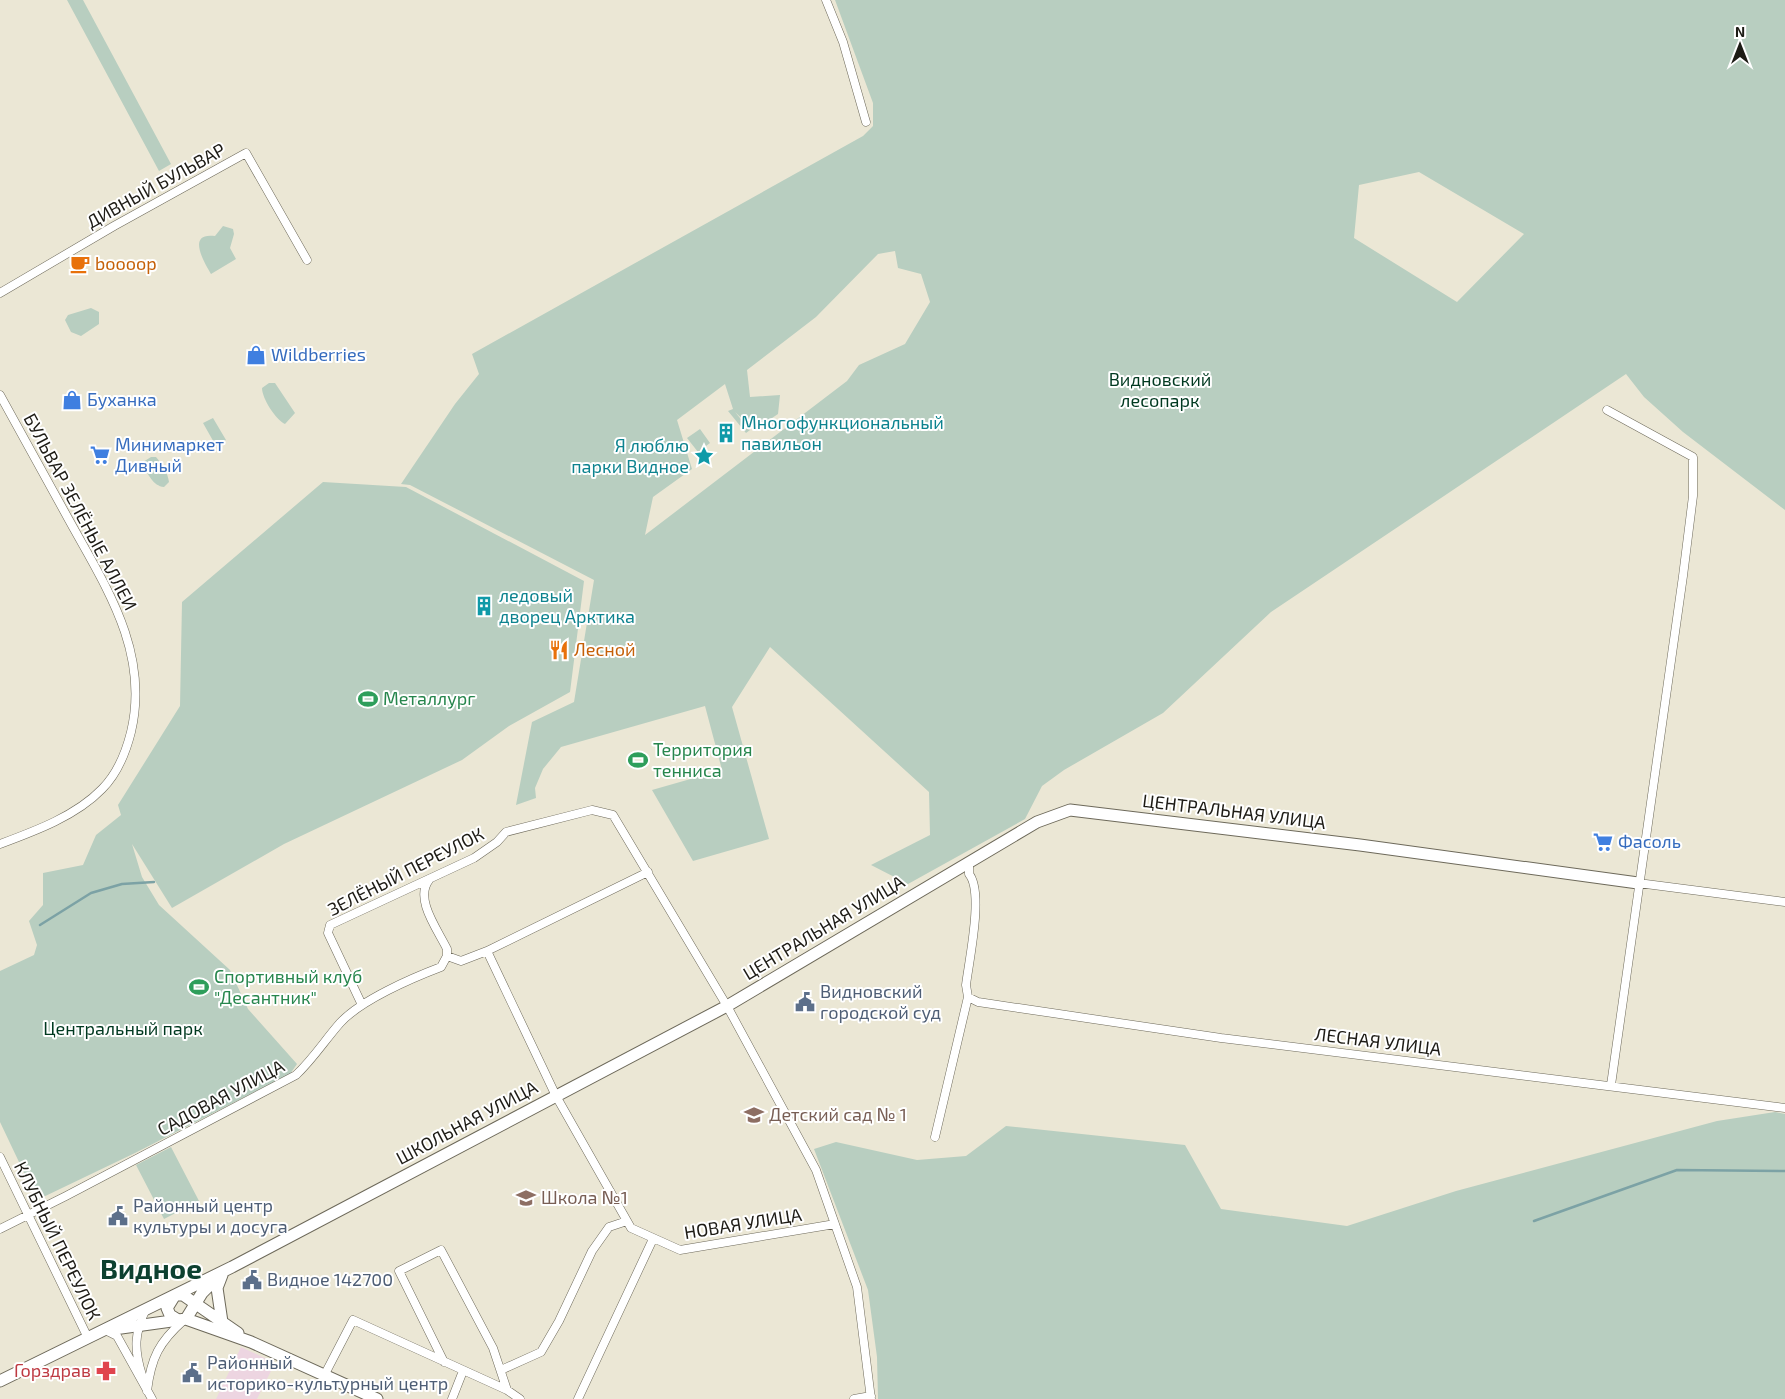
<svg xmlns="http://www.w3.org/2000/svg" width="1785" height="1399" font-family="'Exo 2',sans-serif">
	<rect width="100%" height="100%" fill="#ebe7d5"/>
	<!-- commercial -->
	<path fill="#edd5e1" d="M241,1347L275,1363L257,1399H216Z"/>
	<!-- green -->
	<path fill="#b8cec0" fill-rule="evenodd" d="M67,0H83L171,164L159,171Z
		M835,0H1785V510L1683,432L1644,397L1626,374L1271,612L1163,713L1064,770L1042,786L1025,819L908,884L871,865L930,835L929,792L770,647L732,707L769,839L693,861L652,790L722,770L705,706L561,747L543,769L535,788L536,798L516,805L532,722L574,702L594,580L410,485L401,484L455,404L479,374L472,354L863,136L873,126V103ZM1419,172L1524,234L1457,302L1354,238L1359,185ZM895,251L898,268L921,274L930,302L905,344L859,365L847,381L645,535L653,497L692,469L677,420L725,384L733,409L728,411L746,433L750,430L735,412L754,430L778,414L780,395L750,397L747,370L816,317L878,254Z
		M223,226L233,229L234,234L230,248L236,259L211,274C204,262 186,232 215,236Z
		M91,308L99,312V324L81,336L71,332L65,320L68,315Z
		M269,383H275L295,413L285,424C275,419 262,398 262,388Z
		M213,418L226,440L216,446L203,423Z
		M700,429L710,443L698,452L687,438Z
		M151,457H156C162,464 168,473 169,482L164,487C153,486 148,474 143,465V462Z
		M323,482L406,487L584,581L570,692L509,726L462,760L284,844L172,908L132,844L142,877L159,905L230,970L248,1009L297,1064L290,1074L135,1153L37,1200L0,1122V971L34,955L37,945L29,921L43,905V873L83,865L96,835L121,815L118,805L180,706L182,602Z
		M1775,1112L1785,1114V1399H878L877,1357L868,1290L814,1149L836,1142L917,1160L966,1156L1006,1126L1185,1145L1221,1209L1347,1226L1456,1191L1717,1121Z
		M171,1147L199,1201L164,1219L136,1165Z"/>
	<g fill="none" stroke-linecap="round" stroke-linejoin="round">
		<!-- stream -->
		<path stroke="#7ca2a5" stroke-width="2.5" d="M40,925L91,893L122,884L154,882
			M1534,1221L1677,1170L1785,1171"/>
		<defs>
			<path id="street" d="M826,0L843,42L866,122
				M0,293L114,226L246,153L307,260
				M0,395C23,437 46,479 69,520C106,587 150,652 131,732C126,752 117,774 102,789C76,816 35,831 0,844
				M1607,410L1693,457V496L1683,576L1611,1085
				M429,880C414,899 438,930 447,949V956
				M1638,883L1785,902
				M487,951L556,1096L631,1228L680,1250L835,1224
				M968,997L978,1002L1221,1038L1785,1108
				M362,1005L328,933L330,925L474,858L497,842L506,832L592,810L613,815L727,1006L816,1170L857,1287L871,1399
				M935,1137L968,997L966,985C969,960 984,892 969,874V863
				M0,1157L88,1338
				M0,1229L66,1196L296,1075C313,1059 325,1040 340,1023C361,1000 412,978 441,967L447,956L461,961L487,951L648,872
				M107,1331L117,1336L152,1399
				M444,1362L399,1271L441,1250L493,1348L507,1390L520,1399
				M501,1370L541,1352L559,1321L592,1251L609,1227L627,1221
				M325,1374L353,1320L507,1390
				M142,1375C134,1350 134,1333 146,1309
				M147,1391C151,1358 159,1342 184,1320
				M452,1399L463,1371
				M578,1399L653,1239
				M854,1399L871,1396"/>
			<path id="secondary" d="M222,1275L217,1288L222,1322
				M186,1319L202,1293L217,1278
				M178,1320L170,1315L167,1308L175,1295H183L238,1333
				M114,1329L186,1319L251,1342L377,1399
				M0,1381L232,1267L727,1006L1037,822L1070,810L1360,845L1638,883"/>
		</defs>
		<!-- street casing -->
		<use href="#street" stroke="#6d695a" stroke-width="9"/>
		<!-- secondary casing -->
		<use href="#secondary" stroke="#6d695a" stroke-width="13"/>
		<!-- street -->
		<use href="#street" stroke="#fff" stroke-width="8"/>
		<!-- secondary -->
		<use href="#secondary" stroke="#fff" stroke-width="11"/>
	</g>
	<!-- icons -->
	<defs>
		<symbol id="cafe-bare" viewBox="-9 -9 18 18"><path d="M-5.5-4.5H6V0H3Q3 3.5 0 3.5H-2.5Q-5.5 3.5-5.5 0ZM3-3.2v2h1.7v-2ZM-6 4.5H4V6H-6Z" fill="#e8710a" stroke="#fff" stroke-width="2.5" paint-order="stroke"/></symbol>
		<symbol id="shop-bare" viewBox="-9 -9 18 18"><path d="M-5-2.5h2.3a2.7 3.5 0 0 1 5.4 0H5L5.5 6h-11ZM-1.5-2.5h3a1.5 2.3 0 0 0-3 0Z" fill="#3f7fe0" stroke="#fff" stroke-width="2.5" paint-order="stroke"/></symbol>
		<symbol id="building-bare" viewBox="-9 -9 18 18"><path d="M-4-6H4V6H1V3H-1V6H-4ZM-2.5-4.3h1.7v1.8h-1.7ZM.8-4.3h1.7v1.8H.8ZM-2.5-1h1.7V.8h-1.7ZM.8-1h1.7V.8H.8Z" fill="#0f9aa8" stroke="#fff" stroke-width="2.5" paint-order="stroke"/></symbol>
		<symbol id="supermarket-bare" viewBox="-9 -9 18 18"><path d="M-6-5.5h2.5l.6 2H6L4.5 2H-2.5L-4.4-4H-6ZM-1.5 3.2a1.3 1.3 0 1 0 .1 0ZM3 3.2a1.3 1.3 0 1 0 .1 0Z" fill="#3f7fe0" stroke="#fff" stroke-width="2.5" paint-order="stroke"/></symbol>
		<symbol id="sight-bare" viewBox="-9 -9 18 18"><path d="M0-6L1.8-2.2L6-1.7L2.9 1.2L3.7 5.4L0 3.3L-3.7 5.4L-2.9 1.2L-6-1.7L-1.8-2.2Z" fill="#0f9aa8" stroke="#fff" stroke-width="2.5" paint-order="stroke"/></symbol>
		<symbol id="restaurant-bare" viewBox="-9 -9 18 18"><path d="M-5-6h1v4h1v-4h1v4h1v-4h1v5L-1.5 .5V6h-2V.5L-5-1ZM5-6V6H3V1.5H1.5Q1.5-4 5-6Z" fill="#e8710a" stroke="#fff" stroke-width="2.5" paint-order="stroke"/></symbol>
		<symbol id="stadium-bare" viewBox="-9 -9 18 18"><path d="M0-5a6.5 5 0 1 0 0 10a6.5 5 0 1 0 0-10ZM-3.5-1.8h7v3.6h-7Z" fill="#2e9e5b" stroke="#fff" stroke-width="2.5" paint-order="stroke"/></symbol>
		<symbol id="civic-bare" viewBox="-9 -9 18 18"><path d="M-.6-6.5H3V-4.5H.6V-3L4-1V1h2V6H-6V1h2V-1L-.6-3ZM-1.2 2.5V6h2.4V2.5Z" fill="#5c6f8a" stroke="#fff" stroke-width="2.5" paint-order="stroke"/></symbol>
		<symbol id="school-bare" viewBox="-9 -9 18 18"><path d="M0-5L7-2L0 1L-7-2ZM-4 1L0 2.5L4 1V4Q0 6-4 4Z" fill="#8d6e63" stroke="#fff" stroke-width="2.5" paint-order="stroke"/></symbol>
		<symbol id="pharmacy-bare" viewBox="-9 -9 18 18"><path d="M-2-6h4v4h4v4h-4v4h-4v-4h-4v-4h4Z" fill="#e0444e" stroke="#fff" stroke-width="2.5" paint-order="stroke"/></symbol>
	</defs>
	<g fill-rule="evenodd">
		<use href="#cafe-bare" x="66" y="250" width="28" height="28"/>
		<use href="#shop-bare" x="242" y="341" width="28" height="28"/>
		<use href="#shop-bare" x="58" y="386" width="28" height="28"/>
		<use href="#building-bare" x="712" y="419" width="28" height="28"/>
		<use href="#supermarket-bare" x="86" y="441" width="28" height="28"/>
		<use href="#sight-bare" x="690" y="442" width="28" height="28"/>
		<use href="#building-bare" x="470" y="592" width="28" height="28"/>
		<use href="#restaurant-bare" x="545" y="636" width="28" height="28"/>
		<use href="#stadium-bare" x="354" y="685" width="28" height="28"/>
		<use href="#stadium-bare" x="624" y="746" width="28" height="28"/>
		<use href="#supermarket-bare" x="1589" y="828" width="28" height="28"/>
		<use href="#stadium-bare" x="185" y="973" width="28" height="28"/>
		<use href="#civic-bare" x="791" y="988" width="28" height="28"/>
		<use href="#school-bare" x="740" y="1101" width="28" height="28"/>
		<use href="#school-bare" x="512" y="1184" width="28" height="28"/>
		<use href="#civic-bare" x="104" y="1202" width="28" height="28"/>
		<use href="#civic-bare" x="238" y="1266" width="28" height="28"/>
		<use href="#pharmacy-bare" x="92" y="1357" width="28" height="28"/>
		<use href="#civic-bare" x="178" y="1359" width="28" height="28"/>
	</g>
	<g text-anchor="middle" stroke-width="4" stroke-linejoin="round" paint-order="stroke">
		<!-- street labels -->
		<g font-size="18" fill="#1d1b15" stroke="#fff">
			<text transform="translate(156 186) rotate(-29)" y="6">ДИВНЫЙ БУЛЬВАР</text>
			<text transform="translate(80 512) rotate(62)" y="6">БУЛЬВАР ЗЕЛЁНЫЕ АЛЛЕИ</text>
			<text transform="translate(1234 812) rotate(7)" y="6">ЦЕНТРАЛЬНАЯ УЛИЦА</text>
			<text transform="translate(406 872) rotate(-27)" y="6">ЗЕЛЁНЫЙ ПЕРЕУЛОК</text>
			<text transform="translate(824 928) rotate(-31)" y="6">ЦЕНТРАЛЬНАЯ УЛИЦА</text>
			<text transform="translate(1378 1042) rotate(7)" y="6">ЛЕСНАЯ УЛИЦА</text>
			<text transform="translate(221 1098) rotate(-28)" y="6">САДОВАЯ УЛИЦА</text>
			<text transform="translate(467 1123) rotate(-28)" y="6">ШКОЛЬНАЯ УЛИЦА</text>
			<text transform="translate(743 1224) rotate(-9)" y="6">НОВАЯ УЛИЦА</text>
			<text transform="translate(57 1241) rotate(64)" y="6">КЛУБНЫЙ ПЕРЕУЛОК</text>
		</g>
		<!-- food labels -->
		<g font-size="18" fill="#c56008" stroke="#fff" text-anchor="start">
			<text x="95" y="270">boooop</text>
			<text x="574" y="656">Лесной</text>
		</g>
		<!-- shop labels -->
		<g font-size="18" fill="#366cbe" stroke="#fff" text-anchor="start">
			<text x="271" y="361">Wildberries</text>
			<text x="87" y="406">Буханка</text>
			<text x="115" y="451">Минимаркет<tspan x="115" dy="21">Дивный</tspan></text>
			<text x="1618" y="848">Фасоль</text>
		</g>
		<!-- park labels -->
		<g font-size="18" fill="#003920" stroke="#fff">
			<text x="1160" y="386">Видновский<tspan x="1160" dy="21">лесопарк</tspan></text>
			<text x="123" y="1035">Центральный парк</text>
		</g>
		<!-- culture labels -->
		<g font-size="18" fill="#0d838f" stroke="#fff" text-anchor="start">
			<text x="741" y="429">Многофункциональный<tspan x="741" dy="21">павильон</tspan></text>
			<text x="689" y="452" text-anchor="end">Я люблю<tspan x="689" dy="21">парки Видное</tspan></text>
			<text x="499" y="602">ледовый<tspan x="499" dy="21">дворец Арктика</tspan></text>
		</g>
		<!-- leisure labels -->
		<g font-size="18" fill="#27864d" stroke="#fff" text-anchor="start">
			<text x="383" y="705">Металлург</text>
			<text x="653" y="756">Территория<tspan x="653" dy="21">тенниса</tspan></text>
			<text x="214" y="983">Спортивный клуб<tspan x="214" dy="21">"Десантник"</tspan></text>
		</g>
		<!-- service labels -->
		<g font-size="18" fill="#4e5e75" stroke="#fff" text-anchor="start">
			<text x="820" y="998">Видновский<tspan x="820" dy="21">городской суд</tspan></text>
			<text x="133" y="1212">Районный центр<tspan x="133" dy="21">культуры и досуга</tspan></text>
			<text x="267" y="1286">Видное 142700</text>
			<text x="207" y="1369">Районный<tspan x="207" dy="21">историко-культурный центр</tspan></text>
		</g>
		<!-- education labels -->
		<g font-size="18" fill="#785e54" stroke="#fff" text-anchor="start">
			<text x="769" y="1121">Детский сад № 1</text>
			<text x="541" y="1204">Школа №1</text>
		</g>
		<!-- health labels -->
		<g font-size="18" fill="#be3a42" stroke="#fff" text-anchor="end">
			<text x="91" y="1377">Горздрав</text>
		</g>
		<!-- town labels -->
		<g font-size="28" font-weight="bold" fill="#0d4030" stroke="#fff">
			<text x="151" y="1279">Видное</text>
		</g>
	</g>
	<!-- north arrow -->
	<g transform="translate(1740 45)" stroke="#ffffff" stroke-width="4" paint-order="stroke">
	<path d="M0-4L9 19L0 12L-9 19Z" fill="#1d1b15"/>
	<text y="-8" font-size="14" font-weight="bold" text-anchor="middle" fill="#1d1b15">N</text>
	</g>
</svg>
